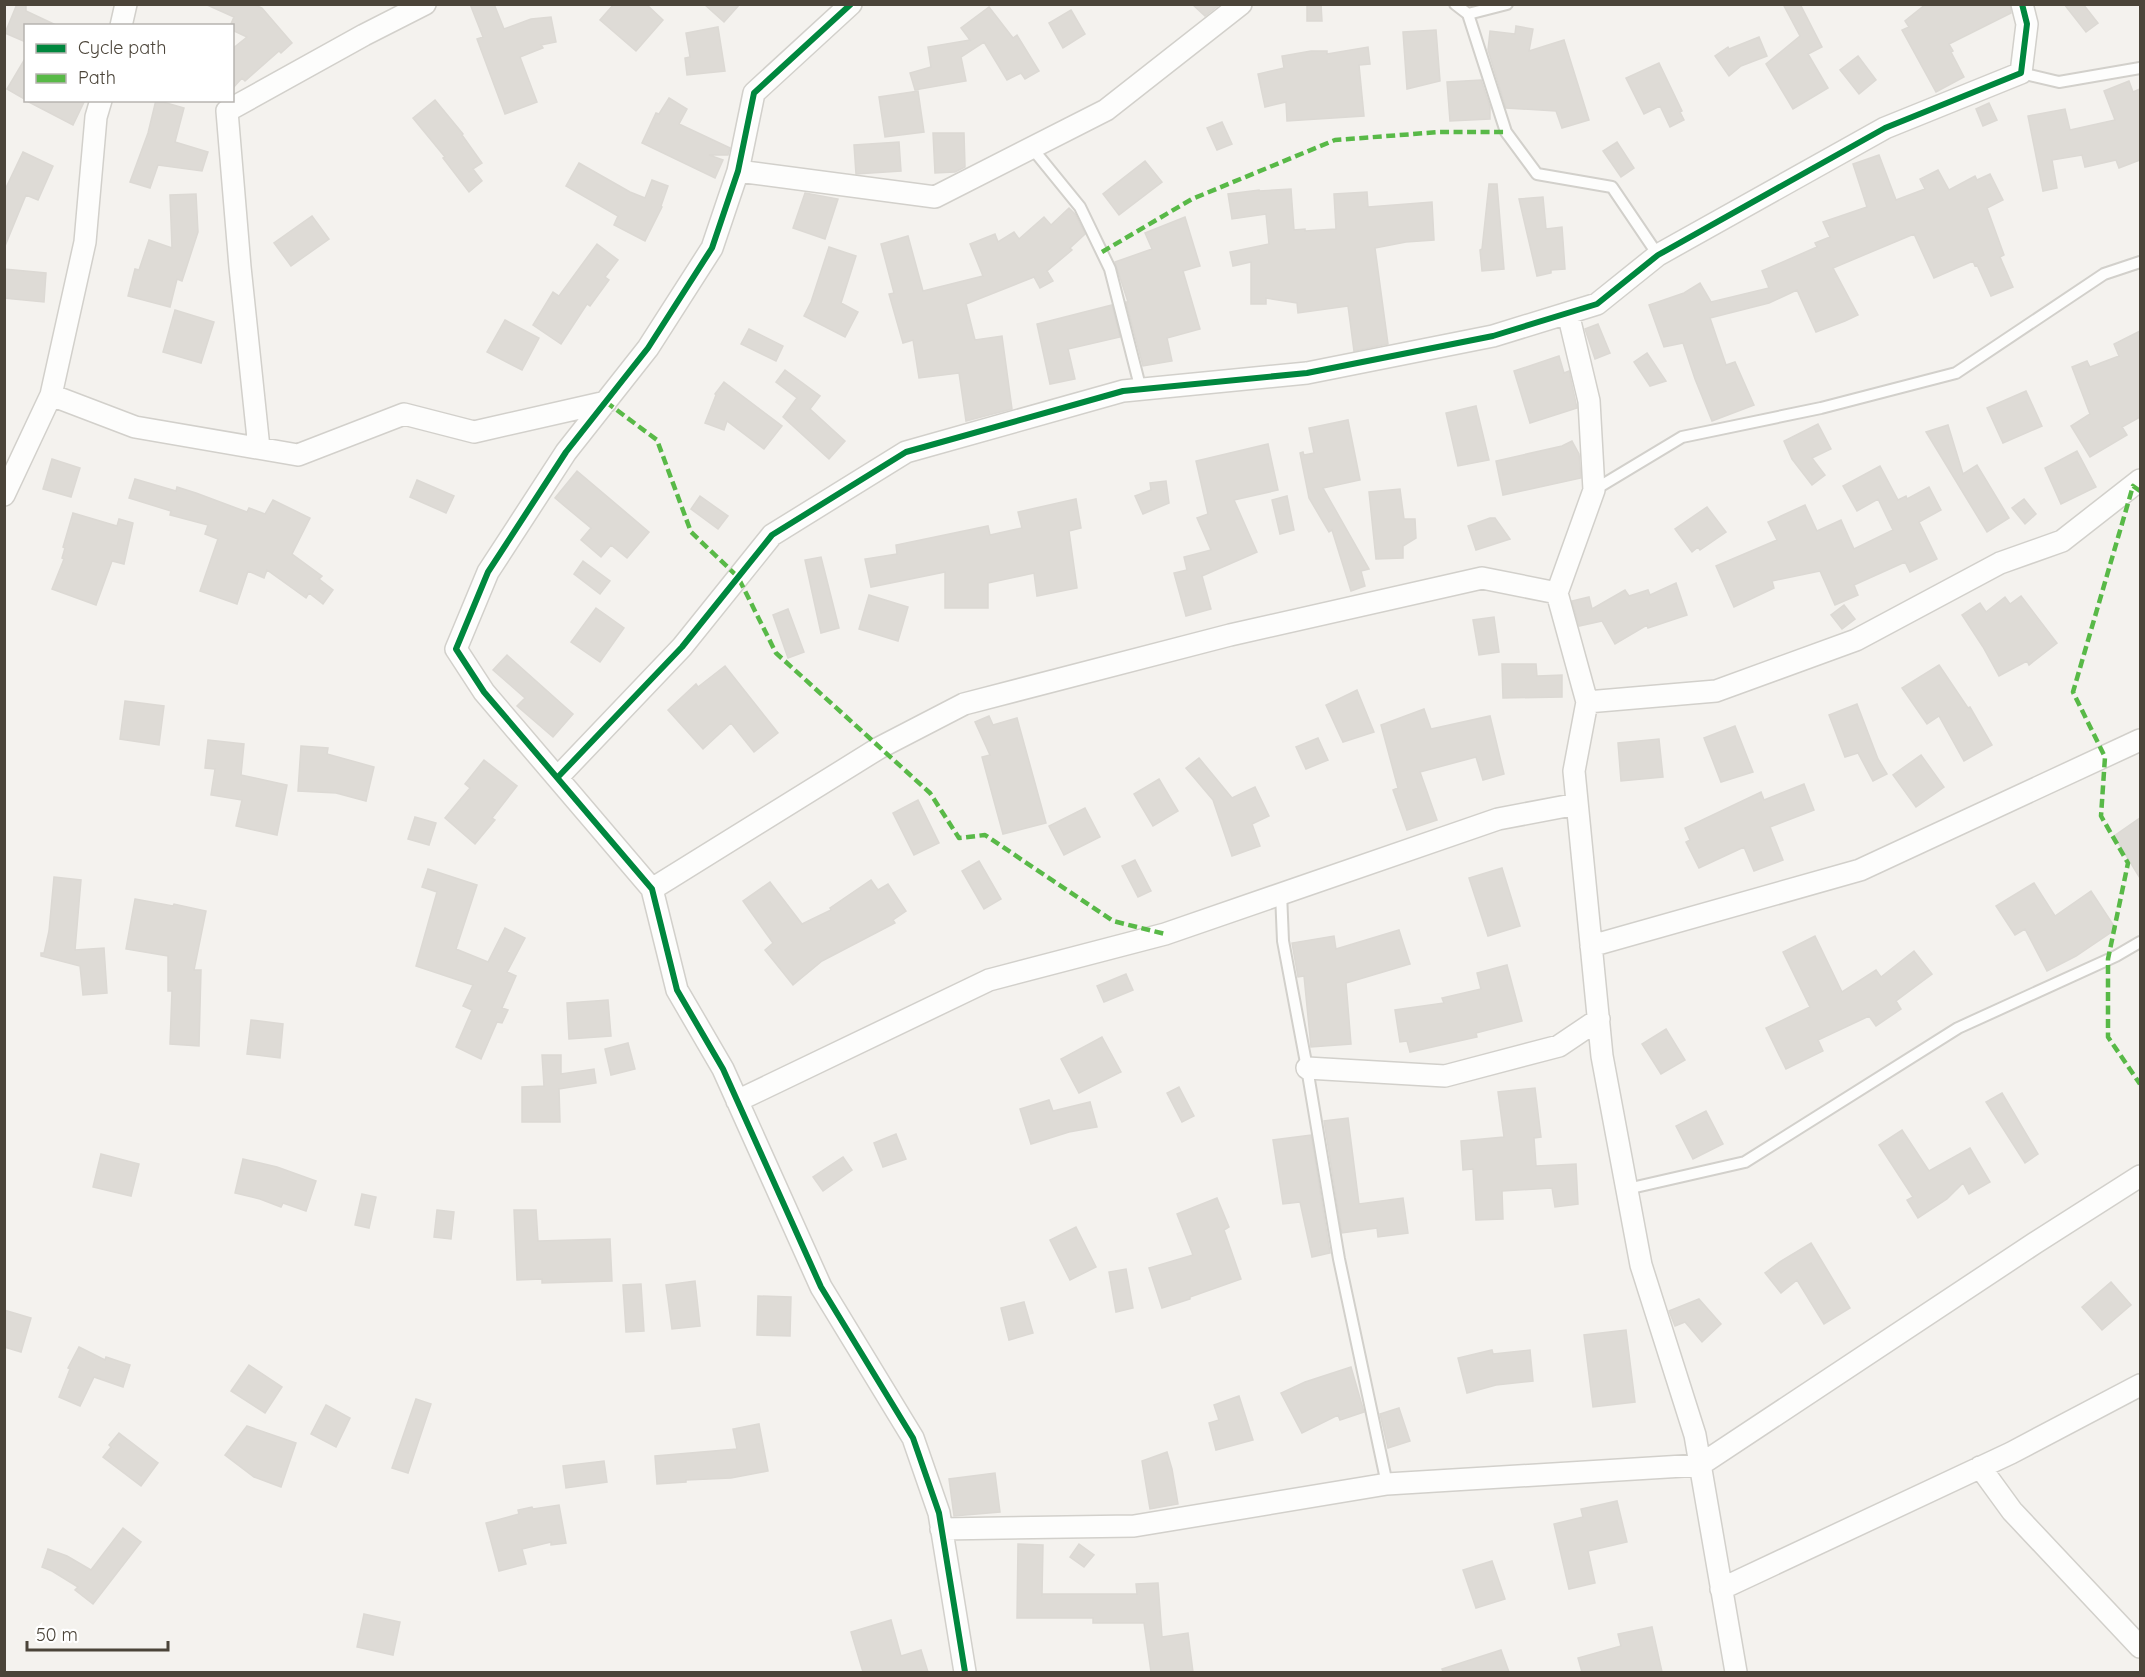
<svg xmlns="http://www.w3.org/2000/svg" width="2145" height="1677" font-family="Quicksand,sans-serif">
	<rect width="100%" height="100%" fill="#f4f2ee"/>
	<!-- building -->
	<path fill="#dedbd6" stroke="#dcd9d4" stroke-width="1.5" d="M17,4H26V11L58,26H26V42L5,33Z
		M205,4H253L262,8L292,43L281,53L279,51L245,81L242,78L232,89V49L247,37L232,30V26H230L234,17Z
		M470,4H494L504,29L531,19L551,17L556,42L541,45L543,48L520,57L537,102L505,114L477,39L483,37Z
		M614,4H646L663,20L636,51L600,20Z
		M704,4H740L724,22Z
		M1192,4H1220L1205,16Z
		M1307,4H1321L1322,21H1307Z
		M1783,4H1800L1822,47L1808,54L1828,88L1793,109L1766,64L1800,36Z
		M1926,4H2010L2011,13L1949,44L1953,51L1951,52L1964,77L1936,92L1902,30L1909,27L1905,21Z
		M2064,4H2083L2098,23L2086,32Z
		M989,7L1013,38L1017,35L1039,71L1025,79L1021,73L1007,80L984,42L961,57L966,81L915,90L910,73L931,67L928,47L970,40L961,28Z
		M1071,10L1085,34L1063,48L1049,23Z
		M1516,26L1533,29L1529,51L1564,40L1589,120L1562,128L1556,111L1506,108L1488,50L1490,31L1515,34Z
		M718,27L725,71L687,75L685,58L690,57L686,33Z
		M1436,30L1440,81L1407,89L1403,32Z
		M1759,37L1767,56L1741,66L1729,76L1715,56L1728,47L1729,49Z
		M1368,47L1370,64L1359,65L1364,116L1287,121L1286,102L1265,107L1258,74L1284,68L1282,56L1311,51H1327V54Z
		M1858,56L1876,80L1859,94L1840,70Z
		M26,57V100L7,89Z
		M1659,63L1682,111L1680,112L1684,120L1670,127L1660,106L1644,114L1626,78Z
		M1481,80L1490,107V119L1450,121L1447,82Z
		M2129,81L2133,92L2140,89V160L2119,168L2116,160L2085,167L2082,155L2052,160L2057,188L2043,191L2028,116L2065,109L2070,130L2115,120L2104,91Z
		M918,91L924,132L885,137L879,97Z
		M669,98L687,109L679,124L730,148L728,155H709L723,160L715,178L642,143L656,113L659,114Z
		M25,100H85L73,125Z
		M156,100L184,108L175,142L208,152L202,171L158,165L150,188L130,182L148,133Z
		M435,100L463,134L462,135L482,163L473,169L482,181L469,192L443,158L445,157L413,118Z
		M1989,103L1997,120L1983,126L1976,109Z
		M1222,122L1232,144L1217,150L1207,128Z
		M933,133H964L965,167L955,172L935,173Z
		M899,142L901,171L856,174L854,145Z
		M1617,142L1634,168L1621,177L1603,151Z
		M23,152L53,166L38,200L26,195L5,246L4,192Z
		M1879,155L1896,200L1925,189L1920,179L1938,170L1949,190L1975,176L1977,180L1990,174L2003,200L1987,208L2004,255L2000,257L2013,287L1991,296L1977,265L1975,266L1973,261L1934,278L1914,234L1833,268L1858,315L1845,321L1816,332L1797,290L1769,303L1710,318L1726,365L1735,362L1754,405L1712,421L1695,379L1683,343L1664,347L1649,305L1684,293L1700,283L1711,302L1769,288L1762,271L1817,247L1815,243L1830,237L1823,222L1867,207L1853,164Z
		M1145,161L1162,182L1119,215L1103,194Z
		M579,163L630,192L645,198L652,180L668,186L661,206L662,207L645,241L614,225L618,216L566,186Z
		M1489,184H1497L1504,269L1482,271L1480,250L1482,249Z
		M1291,189L1294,230L1305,229V231L1336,229L1334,194L1367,192L1368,207L1432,202L1434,240L1406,242L1375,248L1388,344L1354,351L1348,306L1298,313L1297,303L1266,298V304H1251V262L1233,266L1230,252L1269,244L1266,214L1232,219L1228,194L1259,190V191Z
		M805,193L838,199L825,239L793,228Z
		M196,194L198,232L182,281L177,279L170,307L128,296L135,269L139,270L149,240L172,248L170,195Z
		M1543,197L1546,229L1562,227L1565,269L1551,270V273L1537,276L1519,199Z
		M1069,208L1075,214L1085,234L1070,248L1072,250L1047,271L1053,281L1040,288L1034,277L966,304L975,340L1002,336L1012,409L966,421L959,373L919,378L913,340L903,343L889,294L894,293L881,244L908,236L923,291L983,276L970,244L995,234L998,242L1014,232L1019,239L1044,217L1051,225Z
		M312,216L329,239L291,266L274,243Z
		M1185,217L1200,266L1183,271L1200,329L1167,338L1172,361L1143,366L1126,302H1128L1115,262L1152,249L1145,233Z
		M597,244L618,260L605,277L609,280L590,306L587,304L561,344L533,325L553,292L559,296Z
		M829,247L856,256L841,303L858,312L845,337L804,316L811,302Z
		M4,269L46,273L44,302L4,298Z
		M1112,305L1120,337L1068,349L1075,379L1050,384L1037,324Z
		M175,310L214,322L201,363L163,352Z
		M505,320L539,338L522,370L487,352Z
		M1598,324L1610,353L1595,359L1585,329Z
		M749,329L783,346L776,361L741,344Z
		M2140,331V417L2122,427L2127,435L2090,457L2071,426L2090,414L2072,367L2087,361L2090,367L2119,356L2114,344Z
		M1647,353L1666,381L1650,386L1634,362Z
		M1559,356L1564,373L1569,371L1577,408L1530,423L1514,371Z
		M785,370L820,396L810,409L845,441L829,459L783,417L797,398L776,382Z
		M724,382L782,426L764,449L727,421L724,430L705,423L716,395L715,394Z
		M2026,391L2042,426L2003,443L1987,408Z
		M1476,406L1489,460L1458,466L1446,413Z
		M1348,420L1360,480L1323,488L1369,569L1361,571L1365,586L1351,591L1332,530L1329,532L1309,498L1300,453L1303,452L1304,455L1314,453L1309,428Z
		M1818,424L1831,449L1812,458L1825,475L1812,485L1792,459L1784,441Z
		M1948,425L1963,474L1977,465L2009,518L1987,532L1926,432Z
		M1572,441L1579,454L1581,478L1503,495L1496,461L1562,446Z
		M1268,444L1278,490L1234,500L1257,552L1202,576L1211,609L1186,616L1174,573L1187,570L1184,557L1211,550L1197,518L1208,514L1196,461Z
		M2077,451L2096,487L2061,504L2045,468Z
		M52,459L80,468L71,497L43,489Z
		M1880,466L1898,500L1906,496L1907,499L1929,487L1941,510L1919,522L1937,559L1910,572L1905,562L1854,585L1858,595L1835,605L1820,571L1772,581L1774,588L1734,607L1716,566L1777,540L1768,522L1805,505L1817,531L1841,520L1854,549L1893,530L1878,499L1857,511L1843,486Z
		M577,471L649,532L627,558L611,545L601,557L581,540L591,528L555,498Z
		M135,479L176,491L177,487L196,493L247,512L249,508L265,514L273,500L310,518L292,554L322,576L319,579L333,590L323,604L309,593L306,598L267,570L264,578L248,571L237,604L200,591L218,539L205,534L208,525L170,515L171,511L129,498Z
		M417,480L454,496L446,513L410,497Z
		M1166,481L1169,503L1143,514L1135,496L1151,490L1150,483Z
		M1400,489L1404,519H1415L1416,538L1403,546V558L1376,559L1369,492Z
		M700,496L728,516L718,529L691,509Z
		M1287,496L1294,530L1280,534L1272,500Z
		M1076,499L1081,528L1069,531L1077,588L1037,596L1034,573L988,583V608H945V572L871,587L865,559L897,554L896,545L988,526L990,535L1022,528L1018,512Z
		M2024,499L2036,514L2025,524L2012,508Z
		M1707,507L1726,532L1700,550L1698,547L1692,552L1675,529Z
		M73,513L117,526L119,519L133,523L124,564L112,561L96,605L52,589L64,559L62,558L65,548L63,547Z
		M1490,518H1495L1510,539L1476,550L1468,526Z
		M821,557L839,628L821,633L805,560Z
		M583,561L610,581L600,594L574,574Z
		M1676,583L1687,615L1648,628L1647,625L1615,644L1602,621L1579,626L1572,601L1589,597L1592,609L1625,590L1629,596L1648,590L1650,595Z
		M869,595L908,607L898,641L859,629Z
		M2021,596L2057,643L2029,665L2027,661L1999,676L1983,647L1962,615L1980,603L1986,612L2005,597L2010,604Z
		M1844,605L1855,619L1842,629L1831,615Z
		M596,608L624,628L600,662L571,642Z
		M788,609L804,652L788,658L773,615Z
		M1494,617L1499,652L1479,655L1473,620Z
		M507,655L573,714L553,737L517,706L525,698L493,670Z
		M1502,664H1536L1537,676L1562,675V697L1503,698Z
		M1939,665L1968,708L1970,707L1992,745L1964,761L1939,716L1927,724L1902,688Z
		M725,666L778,733L754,752L731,723L703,749L668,710L696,684L698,687Z
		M1357,690L1374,732L1343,742L1326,705Z
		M125,701L164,706L159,745L120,739Z
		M1857,704L1878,759L1887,774L1873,781L1858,753L1845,757L1829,715Z
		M1424,709L1431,729L1490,716L1504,774L1483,780L1476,757L1420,772L1437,820L1407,830L1393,790L1398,788L1381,725Z
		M989,716L993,725L1017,718L1046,823L1003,834L982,757L990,755L975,722Z
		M1735,726L1753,772L1721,782L1704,738Z
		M1318,738L1328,760L1306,769L1296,747Z
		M1659,739L1663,777L1621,781L1618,743Z
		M208,740L244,744L241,775L287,785L277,835L236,826L242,800L211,795L215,769L205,768Z
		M301,746L328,748L327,754L374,767L366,801L336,793L298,791Z
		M1921,755L1944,787L1916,807L1893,775Z
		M1199,758L1232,798L1255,787L1269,816L1252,824L1260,846L1232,856L1213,800L1186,768Z
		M484,760L517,786L492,818L495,820L475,844L445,818L470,788L465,784Z
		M1159,779L1178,811L1153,826L1134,794Z
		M1804,784L1814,810L1770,827L1783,860L1754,871L1744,847L1699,868L1686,842L1690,840L1685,828L1761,792L1764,800Z
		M918,800L939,843L914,855L893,813Z
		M1085,808L1100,837L1064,855L1049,826Z
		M415,817L436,823L429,845L408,839Z
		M2140,818V878L2114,836Z
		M1135,860L1151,891L1138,897L1122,866Z
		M979,861L1001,899L984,909L962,871Z
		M1502,868L1520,926L1488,936L1469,878Z
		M428,869L477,885L456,949L488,962L505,928L525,938L507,972L516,976L502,1008L508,1010L502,1023L497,1022L481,1059L456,1047L472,1010L463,1006L473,985L416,966L437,892L422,887Z
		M54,877L81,880L75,950L104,948L107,993L83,995L80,966L41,956V953H44L49,931Z
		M871,880L878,890L888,884L906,911L893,920L895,923L822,961L793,985L765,950L773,943L743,901L770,882L802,924L831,910L830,908Z
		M2034,883L2055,916L2091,891L2116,929L2076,956L2047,971L2025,929L2015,935L1996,906Z
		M135,899L173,906L174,904L206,911L194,970H201L199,1046L170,1044L172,991H168V956L126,949Z
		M1399,930L1410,964L1346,983L1351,1044L1311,1047L1304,976L1298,977L1292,943L1334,936L1336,949Z
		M1815,936L1842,992L1876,970L1881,977L1914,951L1932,974L1896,1001L1901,1009L1876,1026L1869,1016L1818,1040L1823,1051L1786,1069L1766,1028L1810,1007L1783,952Z
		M1507,965L1522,1021L1476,1033L1477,1037L1410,1052L1407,1041L1400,1042L1395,1010L1444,1003L1442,998L1481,989L1477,973Z
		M1126,974L1133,990L1104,1002L1097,986Z
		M608,1000L611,1036L569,1039L567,1003Z
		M251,1020L283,1024L280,1058L247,1054Z
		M1666,1029L1685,1060L1661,1074L1642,1044Z
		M1102,1037L1121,1072L1079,1093L1061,1059Z
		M628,1043L635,1069L611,1075L605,1049Z
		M542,1055H561V1074L594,1069L596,1083L559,1089L560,1122H522V1087L544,1086Z
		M1179,1087L1194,1116L1182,1122L1167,1093Z
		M1535,1088L1541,1137L1534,1138L1536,1166L1576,1164L1578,1204L1555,1207L1552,1188L1502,1191L1503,1219L1476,1220L1473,1169L1463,1170L1461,1141L1504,1137L1498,1092Z
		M2002,1093L2038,1154L2025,1163L1986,1102Z
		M1049,1100L1053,1111L1090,1102L1097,1127L1069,1132L1031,1144L1020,1109Z
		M1706,1111L1723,1144L1693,1159L1676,1126Z
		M1348,1118L1359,1204L1403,1198L1408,1233L1378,1237L1377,1228L1342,1233L1324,1121Z
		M1902,1130L1929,1171L1970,1148L1990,1182L1969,1194L1963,1183L1947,1199L1918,1218L1907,1200L1913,1197L1879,1145Z
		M896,1134L906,1159L883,1167L874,1143Z
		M1311,1135L1330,1253L1312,1257L1300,1202L1283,1204L1273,1140Z
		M101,1154L139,1164L131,1196L93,1187Z
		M843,1157L852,1170L823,1191L813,1177Z
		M243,1159L277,1167L316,1181L306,1211L283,1203L281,1207L260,1199L235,1193Z
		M362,1194L376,1197L369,1228L355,1225Z
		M1217,1198L1229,1227L1224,1230L1241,1279L1190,1297V1299L1162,1308L1149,1268L1193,1255L1177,1214Z
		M437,1210L454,1212L451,1239L434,1237Z
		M514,1210H536L538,1241L610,1239L612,1281L542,1283V1279L517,1280Z
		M1076,1227L1096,1267L1070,1280L1050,1240Z
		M1811,1243L1850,1308L1824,1324L1797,1280L1781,1293L1765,1273L1781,1261Z
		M1126,1269L1133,1308L1116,1312L1109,1272Z
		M695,1281L700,1326L672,1329L666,1285Z
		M2111,1282L2131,1305L2102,1330L2082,1307Z
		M641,1284L644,1331L626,1332L623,1285Z
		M758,1296L791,1297L790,1336L757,1335Z
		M1699,1299L1721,1324L1702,1342L1685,1322L1675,1326L1669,1311Z
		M1024,1302L1033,1333L1009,1340L1001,1308Z
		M4,1310L31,1318L21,1352L4,1347Z
		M1626,1330L1635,1402L1593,1407L1584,1335Z
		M79,1347L105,1360L106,1357L130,1365L123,1387L94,1377L80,1406L59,1397L70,1369L68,1368Z
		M1492,1350L1493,1354L1530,1350L1533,1381L1496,1385L1467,1393L1458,1358Z
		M249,1365L282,1387L265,1413L231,1391Z
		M1351,1367L1364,1412L1340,1420L1338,1415L1302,1433L1281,1393L1305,1382Z
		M1239,1396L1253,1440L1216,1450L1209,1423L1219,1420L1214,1405Z
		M416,1399L431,1404L408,1473L392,1468Z
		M326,1405L350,1418L336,1447L311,1434Z
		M1399,1408L1410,1441L1388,1448L1380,1414Z
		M759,1424L768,1471L731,1478L686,1480V1482L657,1484L655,1456L737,1449L733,1429Z
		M247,1426L296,1443L281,1487L254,1477L225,1455Z
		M119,1433L158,1463L141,1486L103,1457L111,1447L109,1445Z
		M1167,1452L1172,1469L1178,1504L1150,1509L1142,1461Z
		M604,1461L607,1482L566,1488L563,1466Z
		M995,1473L1000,1512L954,1516L949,1479Z
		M1617,1501L1627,1542L1588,1551L1595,1583L1569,1589L1554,1524L1583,1517L1581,1509Z
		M559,1505L566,1543L551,1545V1542L522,1549L526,1564L499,1571L486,1523L519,1514L518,1510L532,1507L533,1509Z
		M123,1528L141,1542L93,1604L75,1590L78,1587L52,1571L42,1567L48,1549L67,1556L91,1570Z
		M1018,1544L1043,1545L1042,1595L1043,1594H1137L1136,1584L1158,1583L1162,1637L1188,1633L1193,1672H1151L1144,1623H1093V1618H1017Z
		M1079,1544L1094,1555L1084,1567L1070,1557Z
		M1492,1561L1505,1599L1476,1608L1463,1570Z
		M364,1614L400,1622L393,1655L357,1647Z
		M891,1620L901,1656L921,1650L928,1672H863L851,1632Z
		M1652,1627L1662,1672H1582L1578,1658L1621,1646L1618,1634Z
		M1501,1650L1509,1672H1443L1442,1669Z"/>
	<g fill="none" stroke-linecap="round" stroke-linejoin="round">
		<defs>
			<path id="service" d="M1455,4L1468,14L1506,132L1537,174L1612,187L1658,255
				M1468,14L1507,4
				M2021,73L2059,82L2140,68
				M1032,148L1080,207L1110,269L1141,390
				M1594,490L1682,437L1821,408L1956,373L2104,274L2140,262
				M1281,893L1283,941L1307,1068L1339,1259L1387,1484
				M1627,1189L1745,1162L1958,1028L2116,956L2140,942"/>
			<path id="minor" d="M851,4L754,93L738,171L712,248L648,348L566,452L488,572L456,649L484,692L652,889L677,990L723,1069L821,1287L913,1438L939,1513L965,1672
				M121,26L126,4
				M738,171L935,197L1106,110L1241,4
				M1568,313L1589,401L1594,490L1557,593L1587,702L1574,771L1602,1056L1641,1265L1695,1435L1736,1672
				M51,395L85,242L96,117L101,100
				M259,448L240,267L227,111L364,35L425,4
				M4,495L51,395L135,427L298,455L404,414L474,432L606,402
				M1587,702L1716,691L1856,640L2000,563L2062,541L2140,480
				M558,777L682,647L772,535L906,452L1123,391L1307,373L1493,336L1597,304L1658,255L1885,128L2021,73L2027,24L2022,4
				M652,889L879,748L964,704L1230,635L1482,578L1557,593
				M1591,946L1860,870L2140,740
				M1307,1068L1445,1076L1559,1046L1599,1019
				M737,1101L989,980L1165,934L1498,819L1577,804
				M1980,1467L2012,1511L2140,1647
				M941,1529L1134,1526L1387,1484L1700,1465L2035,1243L2140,1176
				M1721,1589L2011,1453L2140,1385"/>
		</defs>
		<!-- service casing -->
		<use href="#service" stroke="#d2d0cb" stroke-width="14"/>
		<!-- minor casing -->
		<use href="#minor" stroke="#d2d0cb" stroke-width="24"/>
		<!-- service -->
		<use href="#service" stroke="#fdfdfc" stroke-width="10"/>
		<!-- minor -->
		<use href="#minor" stroke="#fdfdfc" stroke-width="21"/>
		<!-- quiet -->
		<path stroke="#58b947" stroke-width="4.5" stroke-dasharray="9 4.5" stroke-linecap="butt" d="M1102,252L1192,199L1335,140L1440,132H1506
			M606,402L657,440L691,532L738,577L776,653L930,793L959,838L985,835L1113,921L1165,934
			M2140,491L2133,486L2073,692L2105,757L2101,816L2128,863L2108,959V1037L2140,1084"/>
		<defs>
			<path id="cycleway" d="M851,4L754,93L738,171L712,248L648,348L566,452L488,572L456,649L484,692L652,889L677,990L723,1069L821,1287L913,1438L939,1513L965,1672
				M558,777L682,647L772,535L906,452L1123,391L1307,373L1493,336L1597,304L1658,255L1885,128L2021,73L2027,24L2022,4"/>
		</defs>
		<!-- cycleway casing -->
		<use href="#cycleway" stroke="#fff" stroke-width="10"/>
		<!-- cycleway -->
		<use href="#cycleway" stroke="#00873e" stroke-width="6"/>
	</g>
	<!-- border -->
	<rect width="2145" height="1677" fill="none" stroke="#4b4439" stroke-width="12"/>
	<!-- legend -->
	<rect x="24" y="24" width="210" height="78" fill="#ffffff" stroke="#b7b4b0" stroke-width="1.5"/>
	<rect x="36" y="44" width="30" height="9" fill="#00873e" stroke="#b7b4b0" stroke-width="1.5"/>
	<text x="78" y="54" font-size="18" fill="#4b4439">Cycle path</text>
	<rect x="36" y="74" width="30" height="9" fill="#58b947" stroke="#b7b4b0" stroke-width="1.5"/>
	<text x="78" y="84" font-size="18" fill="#4b4439">Path</text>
	<!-- scale -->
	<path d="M27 1641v9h141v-9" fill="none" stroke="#4b4439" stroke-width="3"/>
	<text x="36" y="1641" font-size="18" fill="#4b4439" stroke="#ffffff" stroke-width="4.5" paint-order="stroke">50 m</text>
</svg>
